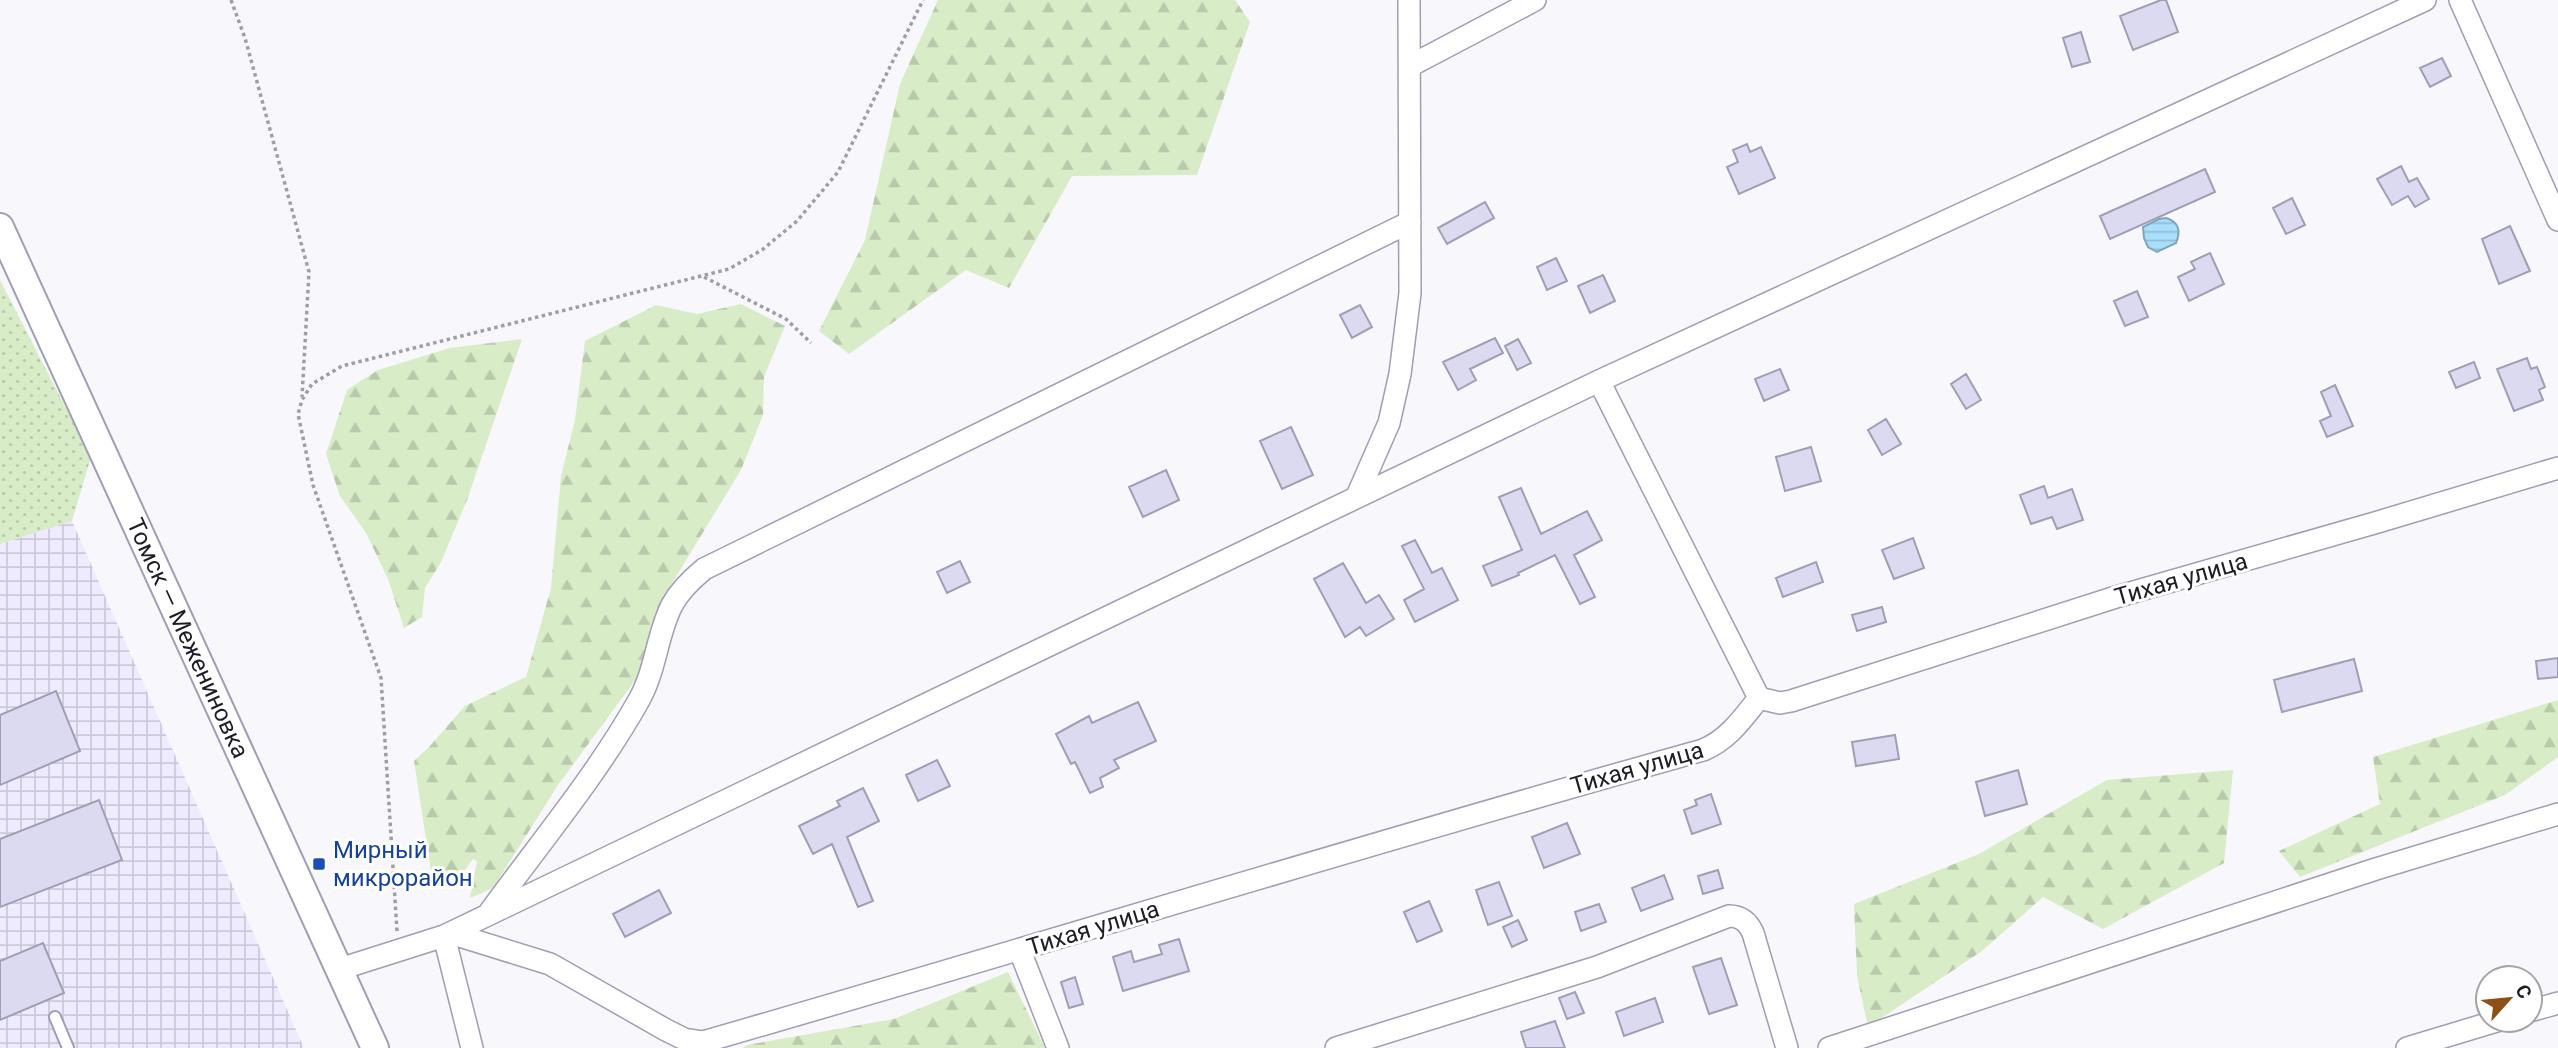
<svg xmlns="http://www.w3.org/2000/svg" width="2558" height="1048" font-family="Roboto,sans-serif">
	<defs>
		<pattern id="industrial-grid" width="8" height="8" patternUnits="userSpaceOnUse" patternTransform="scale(1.75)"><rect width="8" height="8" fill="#efebfe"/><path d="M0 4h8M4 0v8" fill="none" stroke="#ccc9da"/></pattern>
		<pattern id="grass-dots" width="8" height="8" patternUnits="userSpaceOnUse" patternTransform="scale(1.75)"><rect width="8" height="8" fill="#d8ecc8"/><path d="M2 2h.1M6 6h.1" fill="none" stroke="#b9caac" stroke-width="1.8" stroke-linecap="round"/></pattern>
		<pattern id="forest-firs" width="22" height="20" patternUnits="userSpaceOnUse" patternTransform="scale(1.75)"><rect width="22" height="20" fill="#d8ecc8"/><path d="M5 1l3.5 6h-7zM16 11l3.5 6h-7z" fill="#b9caac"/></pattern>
		<pattern id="water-rules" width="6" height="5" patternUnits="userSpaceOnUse" patternTransform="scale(1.75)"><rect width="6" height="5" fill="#a9dffb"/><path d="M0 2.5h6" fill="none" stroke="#91bfd7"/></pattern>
	</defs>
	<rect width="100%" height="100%" fill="#f8f7fc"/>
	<!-- industrial -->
	<path fill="url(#industrial-grid)" d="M72,521L304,1048H0V544Z"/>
	<!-- grass -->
	<path fill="url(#grass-dots)" d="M0,280L91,457L72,521L0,544Z"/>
	<!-- forest -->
	<path fill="url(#forest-firs)" d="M938,0H1235L1250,22L1197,175L1072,176L1009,288L966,270L849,354L819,331L865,240L900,84Z
		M741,304L785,326L764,377L763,415L741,470L671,585L649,655L636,679L558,785L493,888L470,898L477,861L473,859L457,881L432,878L414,761L430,746L465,706L526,677L551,588L561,476L575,420L585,341L656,305L697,314Z
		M522,339L467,500L441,562L425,588L422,617L404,628L388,579L366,533L340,496L326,454L347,390L378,370L450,348Z
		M2558,700V757L2505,795L2300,877L2279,851L2380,804L2373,757Z
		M2233,770L2224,863L2103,929L2043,897L1982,951L1868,1027L1857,976L1854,904L1979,854L2107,780Z
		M1008,972L1045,1048H743L747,1045L894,1019Z"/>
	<!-- water -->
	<path fill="url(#water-rules)" stroke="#7fa5bb" stroke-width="2" d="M2166,218C2179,222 2181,231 2176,243L2157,252L2148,247L2144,238L2143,227L2159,219Z"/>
	<!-- building -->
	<path fill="#dcdaf1" stroke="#9f9eb4" stroke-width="2" d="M2161,0H2166L2178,32L2133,50L2120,16Z
		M2081,32L2090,62L2072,67L2063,38Z
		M2442,58L2451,76L2430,87L2420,68Z
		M1747,144L1750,152L1761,147L1775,178L1739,194L1727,167L1738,162L1733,150Z
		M2401,166L2409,182L2417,178L2429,199L2415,207L2408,196L2392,205L2377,179Z
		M2205,169L2215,192L2110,239L2100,216Z
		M2292,198L2305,225L2286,234L2273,208Z
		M1485,202L1494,218L1447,244L1438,228Z
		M2510,226L2530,271L2499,284L2482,239Z
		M2210,253L2224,284L2189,301L2178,277L2195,269L2191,262Z
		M1556,258L1567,281L1547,290L1537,267Z
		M1603,275L1615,301L1590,313L1578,286Z
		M2137,291L2148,317L2125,326L2114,301Z
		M1360,305L1372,327L1352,338L1340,315Z
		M1495,338L1503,353L1470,369L1476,380L1458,390L1443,362Z
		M1518,339L1531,363L1517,370L1505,346Z
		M2527,358L2531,369L2537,367L2545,387L2539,390L2543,400L2514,411L2497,369Z
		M2474,362L2480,378L2456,388L2449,372Z
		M1780,369L1789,390L1764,401L1755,379Z
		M1966,374L1981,400L1966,409L1951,384Z
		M2335,385L2353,426L2327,437L2320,421L2331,416L2321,392Z
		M1886,419L1901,444L1882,455L1868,430Z
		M1291,427L1313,475L1282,489L1260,441Z
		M1811,447L1821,481L1785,491L1776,457Z
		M1166,470L1179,500L1143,517L1129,487Z
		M2044,486L2048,498L2072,489L2083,520L2057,529L2052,517L2031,524L2020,495Z
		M1521,488L1541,534L1587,511L1602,540L1574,555L1595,597L1580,604L1555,555L1518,573L1519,575L1492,586L1483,566L1522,550L1499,497Z
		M1913,538L1924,568L1894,579L1882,550Z
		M1415,540L1432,573L1442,568L1458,600L1415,622L1404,600L1424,589L1402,546Z
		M960,561L970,582L947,593L937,572Z
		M1816,562L1823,582L1783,597L1776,578Z
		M1343,563L1366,603L1379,595L1394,619L1366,636L1360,627L1345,637L1314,579Z
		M1882,607L1886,622L1857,631L1852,615Z
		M2558,658V677L2538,679L2536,661Z
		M2354,659L2362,691L2282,712L2274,680Z
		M56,691L80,751L0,785V715Z
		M1138,702L1156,741L1114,760L1119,768L1100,778L1103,787L1090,793L1075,762L1071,764L1056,734L1089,716L1092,723Z
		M1895,735L1899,759L1856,766L1852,742Z
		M937,760L950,786L918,801L906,775Z
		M2018,770L2027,804L1985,816L1976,782Z
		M863,788L879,821L847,837L873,901L858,907L832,844L813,854L799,826L840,806L837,801Z
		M1711,794L1721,824L1692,834L1684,810L1697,805L1695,800Z
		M99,800L122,860L0,907V839Z
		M1567,823L1580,854L1544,868L1532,837Z
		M1718,870L1723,888L1703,894L1698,876Z
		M1664,875L1673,899L1641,911L1632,888Z
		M1499,882L1512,916L1488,925L1476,890Z
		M659,890L671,913L625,937L613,914Z
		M1429,901L1442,931L1417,942L1404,912Z
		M1599,904L1606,922L1581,931L1575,912Z
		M1518,920L1527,940L1512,947L1503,927Z
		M1179,939L1189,971L1123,991L1113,957L1131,951L1134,962L1162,954L1159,945Z
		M43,943L64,993L0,1020V961Z
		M1721,958L1737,1005L1709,1014L1693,967Z
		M1075,977L1083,1004L1069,1008L1061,982Z
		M1575,992L1584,1013L1567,1019L1559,998Z
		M1655,998L1663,1022L1624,1036L1616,1012Z
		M1555,1021L1565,1048H1526L1521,1032Z"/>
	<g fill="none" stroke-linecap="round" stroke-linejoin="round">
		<defs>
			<path id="service" d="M55,1017L68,1048"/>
			<path id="minor" d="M2460,0L2558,220
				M1410,66L1535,0
				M1599,381L1759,698
				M1357,496L1389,423L1400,374L1410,293L1409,0
				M489,913C539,844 597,775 639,700C656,670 657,634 672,605C680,590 692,579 704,569L1410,222
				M450,933L550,964L666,1030L684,1039L703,1042
				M444,936L472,1048
				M1020,951L1058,1048
				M340,969L444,936L1599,381L2425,0
				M2530,1011L2558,1003
				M697,1048L703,1042C1037,946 1369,843 1703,750C1728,740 1743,718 1759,698L1780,703L1791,701L2116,597L2378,522L2558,468
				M1336,1048L1597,967L1729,916C1741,916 1748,922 1753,933L1787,1048
				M1829,1048L2376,869L2558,814
				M2407,1048L2500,1020"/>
			<g id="tertiary">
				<path id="s1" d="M0,227L375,1048"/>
			</g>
		</defs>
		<!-- service casing -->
		<use href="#service" stroke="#a19db3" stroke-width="14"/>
		<!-- minor casing -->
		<use href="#minor" stroke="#a19db3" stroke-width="24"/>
		<!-- tertiary casing -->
		<use href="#tertiary" stroke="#a19db3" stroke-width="30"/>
		<!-- path -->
		<path stroke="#9f9ea4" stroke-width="3.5" stroke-dasharray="3.5 3.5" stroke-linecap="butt" d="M231,0L245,38L309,272L302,397
			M704,277L786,319L811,343
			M397,931L381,678L313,485L298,414L302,400L312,384L342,366L729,269L762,250L797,221L838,172L923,0"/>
		<!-- service -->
		<use href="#service" stroke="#fff" stroke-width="10"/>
		<!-- minor -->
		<use href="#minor" stroke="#fff" stroke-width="21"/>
		<!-- tertiary -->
		<use href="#tertiary" stroke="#fff" stroke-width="26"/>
	</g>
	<!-- markers -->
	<rect fill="#1a4fb4" stroke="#fff" stroke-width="2.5" x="312" y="857" width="14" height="14" rx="3.5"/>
	<g text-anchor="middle" stroke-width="6" stroke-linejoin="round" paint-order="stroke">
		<!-- street labels -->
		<g font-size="24" fill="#1e1d25" stroke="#fff">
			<text transform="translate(2181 579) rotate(-16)" y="8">Тихая улица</text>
			<text dy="8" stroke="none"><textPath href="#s1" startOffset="452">Томск — Межениновка</textPath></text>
			<text transform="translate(1637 768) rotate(-16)" y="8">Тихая улица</text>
			<text transform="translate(1093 928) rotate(-17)" y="8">Тихая улица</text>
		</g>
		<!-- transit labels -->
		<g font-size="24" fill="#164399" stroke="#fff" text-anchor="start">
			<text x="333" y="858">Мирный<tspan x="333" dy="28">микрорайон</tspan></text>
		</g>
	</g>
	<!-- north arrow -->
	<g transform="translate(2509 999) rotate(63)"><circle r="33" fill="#ffffff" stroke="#a5a5a8" stroke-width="2"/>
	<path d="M0-5L12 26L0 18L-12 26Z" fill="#8e5014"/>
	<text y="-10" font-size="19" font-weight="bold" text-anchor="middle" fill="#1e1d25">С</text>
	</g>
</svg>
